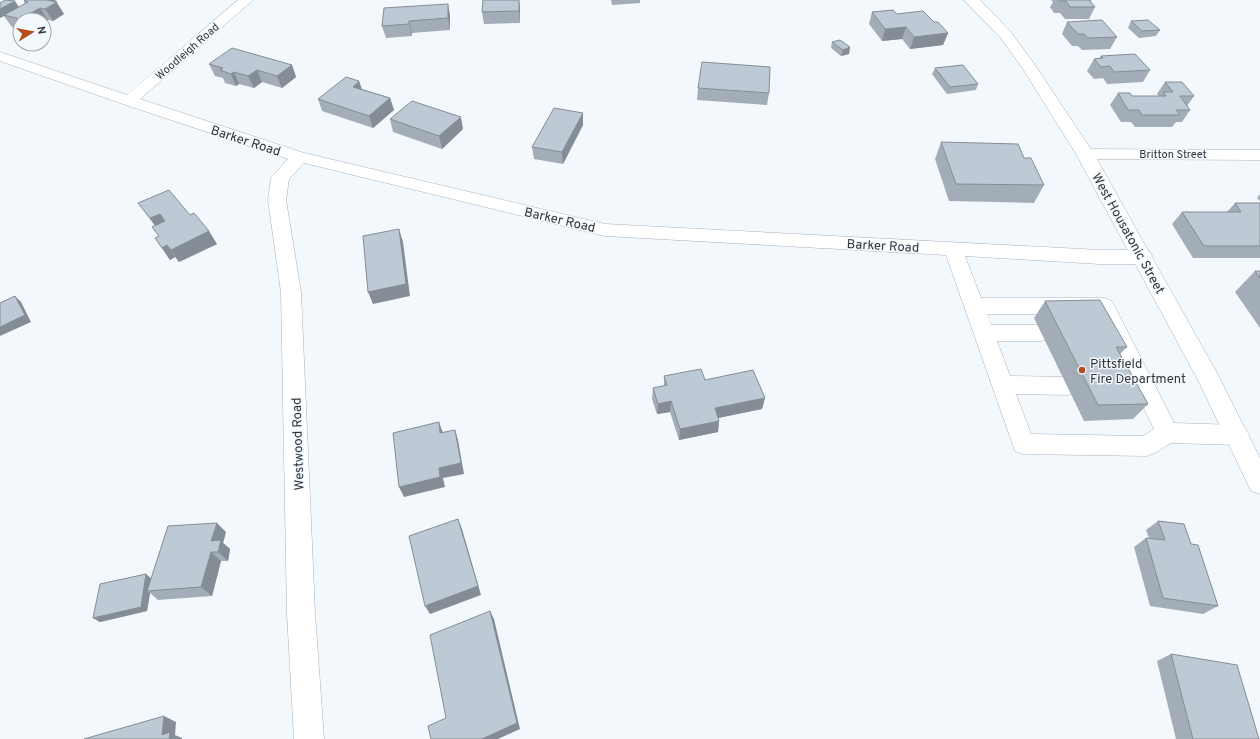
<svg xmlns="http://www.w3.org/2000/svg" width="1260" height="739" font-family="Overpass,sans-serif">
	<rect width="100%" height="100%" fill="#f3f8fd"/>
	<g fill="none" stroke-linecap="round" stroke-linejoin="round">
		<defs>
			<path id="minor" d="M238,0H253L140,99L304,153L605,224L1100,250H1143L1150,252L1153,257L1150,262L1143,264H1100L965,256L981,298H1105L1112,301L1174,423L1237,425L1245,428L1249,435L1245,442L1237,445L1171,443L1155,453L1147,456L1023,454L1015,451L946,255L605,236L304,163L289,179L286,200L301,292L315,613L324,739H294L287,613L281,292L268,200L271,178L288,159L123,104L0,61V52L127,95ZM987,314H1098L1154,429L1143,436L1031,434L1016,394L1068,395L1076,392L1079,386L1076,380L1068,377L1010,376L997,341H1041L1048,339L1052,333L1048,327L1041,325H991Z
				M1085,149L1260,150V160L1085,159L1079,158L1076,154L1079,150Z"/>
			<path id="highway" d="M964,0H980L1010,31L1035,65L1094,154L1217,373L1260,458V494L1251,491L1199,382L1076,154L1023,69L1000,37Z"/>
		</defs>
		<!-- minor casing -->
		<use href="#minor" stroke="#a5b1bd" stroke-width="1"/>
		<!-- highway casing -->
		<use href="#highway" stroke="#a5b1bd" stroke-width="1"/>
		<!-- minor -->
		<use href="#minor" fill="#fff" fill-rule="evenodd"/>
		<!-- highway -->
		<use href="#highway" fill="#fff" fill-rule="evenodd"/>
	</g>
	<!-- wall -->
	<path fill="#a3adb7" d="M55,0L64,14L53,21L48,20L44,22V20H20V29L12,27L4,16L0,18V3L19,7L25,3L24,1Z
		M483,0H519L520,9V23L484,24L482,12Z
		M611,0H640V3L612,5Z
		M1051,0H1092L1091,1H1090L1095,7L1089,19H1065L1060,13H1054L1050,7L1053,2Z
		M384,8L450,15V30L412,33V36L386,38L382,26Z
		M872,12L897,14L934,22L948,33L943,45L910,49L902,39L882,41L869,24Z
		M1131,21L1160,30L1156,36L1139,38L1128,28Z
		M1067,22L1117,37L1110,49L1082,50L1078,46H1072L1062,34Z
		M832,42L850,47L849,54L841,56L831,48Z
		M1101,56L1150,70L1143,82L1107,84L1103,78L1094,79L1087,71L1094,59L1099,58Z
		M209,64L292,65L296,77L282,88L262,82L254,88L239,84L236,86L225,83L223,78L215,76Z
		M935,68L978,84L976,90L947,94L932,74Z
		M359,81L362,89L390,98L394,110L373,128L322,111L318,99Z
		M1165,82L1194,96L1187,106L1190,110L1182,122H1176L1172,127H1135L1131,122H1121L1110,105L1118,93L1132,96H1159L1157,94Z
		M698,88L769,93L767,105L697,100Z
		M390,119L463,129L442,149L393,132Z
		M583,125L563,164L534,159L532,147Z
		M941,142L1024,158L1044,185L1034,203L949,201L935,159Z
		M1260,194V201L1257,198Z
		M138,203L190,215L217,244L179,262L175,257L170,260L155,238L159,236L152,227L155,226Z
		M1235,203H1260V258H1193L1172,224L1182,212H1227Z
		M1255,271H1260V328L1235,292Z
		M1045,301L1127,347L1120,354L1148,404L1133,419L1084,421L1034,318Z
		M664,376L705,380L765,398L762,409L718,418L719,421L718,432L679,440L670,412L657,414L652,399L653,388L664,386Z
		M1158,521L1191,544L1218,606L1203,614L1150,606L1134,547L1146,538H1149L1146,530Z
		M226,532L223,543L230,549L228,561H221L212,596L158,600L150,593L147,611L100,622L93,618L151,578Z
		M1171,654L1259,739H1176L1157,661Z"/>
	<!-- shaded-wall -->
	<path fill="#848d95" d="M46,0H55L64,14L53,21L45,9Z
		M519,0L520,9V23L519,11Z
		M15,1L19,7L0,18V9Z
		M448,4L450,15V30L448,18Z
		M40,8L48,20L44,22V20H20V19Z
		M409,21L412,33V36L409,24Z
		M906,27L902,39L882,41L885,29Z
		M948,33L943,45L910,49L914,37Z
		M850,47L849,54L841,56L843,50Z
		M292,65L296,77L282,88L277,76Z
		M257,70L262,82L254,88L248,76Z
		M234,72L239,84L236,86L231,74Z
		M359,81L363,94L353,87Z
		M390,98L394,110L373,128L369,116Z
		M583,113V125L563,164L562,152Z
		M461,117L463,129L442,149L439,136Z
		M160,214L168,226L158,230L150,218Z
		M399,229L403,242L410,296L373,304L368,292Z
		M209,231L217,244L179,262L171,250Z
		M167,245L175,257L170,260L162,248Z
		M15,296L21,302L31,322L0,336V327Z
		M765,398L762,409L713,419L715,408Z
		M671,401L670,412L657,414L658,404Z
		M719,421L718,432L679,440L680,429Z
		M439,422L443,433H440Z
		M455,430L458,440L464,474L443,478L445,487L404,497L399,487L439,468Z
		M458,519L462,529L481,595L430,614L425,606Z
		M217,523L226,532L223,543L230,549L228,561L218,552L211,541Z
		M211,552L221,561L212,596L201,587Z
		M146,574L152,579L147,591L150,593L147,611L100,622L93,618Z
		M490,611L494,619L520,729L498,739H482Z
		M164,716L176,722L175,735L182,738V739H169L162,735Z"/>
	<!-- building -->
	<path fill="#bdc9d5" stroke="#848d95" d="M5,0L15,1L0,9V3Z
		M25,0H47L57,2L45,9L40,8L20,19L4,15L28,2L24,1Z
		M483,0H519V11L482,12Z
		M1059,0H1089L1095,7H1070L1066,1H1060Z
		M448,4V18L409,21V24L382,26L384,8Z
		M893,10L897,14L923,11L934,22H938L948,33L914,37L906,27L885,29L872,12Z
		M1102,20L1117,37L1088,38L1084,34H1078L1067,22Z
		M1148,20L1160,30L1142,31L1131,21Z
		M840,40L850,47L843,50L832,42Z
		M232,48L292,65L277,76L257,70L248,76L234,72L231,74L220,70L223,68L209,64Z
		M1135,54L1150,70L1114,72L1110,66L1101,67L1094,59L1103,58L1101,56Z
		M702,62L770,67L769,93L698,88Z
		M963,65L978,84L950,87L935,68Z
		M346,77L359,81L353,87L390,98L369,116L318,99Z
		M1165,82H1182L1194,96H1180L1190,110H1176L1180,115H1142L1139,110H1128L1118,93H1130L1132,96H1166L1163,92H1173Z
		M412,101L461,117L439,136L390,119Z
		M554,108L583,113L562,152L532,147Z
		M941,142L1018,144L1024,158H1031L1044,185L956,184Z
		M169,190L190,215L194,213L209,231L171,250L167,245L162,248L155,238L159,236L152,227L165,221L160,214L150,218L138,203Z
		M1235,203H1260V246H1204L1182,212H1241Z
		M399,229L406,284L368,292L363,236Z
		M1255,271H1260V278Z
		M15,296L25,315L0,327V303Z
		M1100,300L1127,347H1116L1148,404L1098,405L1045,301Z
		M701,369L705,380L753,370L765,398L715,408L719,421L680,429L671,401L658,404L653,388L667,385L664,376Z
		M439,422L440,433L455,430L461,463L439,468L440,477L399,487L393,433Z
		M458,519L478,586L425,606L409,536Z
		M1158,521L1184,524L1191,544L1198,545L1218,606L1163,598L1146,538L1165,540Z
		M217,523L211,541L221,540L218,552H211L201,587L147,591L168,526Z
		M146,574L141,607L93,618L100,584Z
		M490,611L517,723L482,739H431L428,726L446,718L430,635Z
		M1171,654L1237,665L1259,739H1193Z
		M164,716L162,735L170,732L169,739H84Z"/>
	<!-- markers -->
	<circle fill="#b24d1d" stroke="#f3f8fd" stroke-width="1.5" cx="1082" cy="370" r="4"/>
	<g text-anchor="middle" stroke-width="3" stroke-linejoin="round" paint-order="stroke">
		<!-- far-street labels -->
		<g font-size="11" fill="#31363b" stroke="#f3f8fd">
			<text transform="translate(187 51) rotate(-41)" y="4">Woodleigh Road</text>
			<text x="1173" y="158">Britton Street</text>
		</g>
		<!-- street labels -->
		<g font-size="13" fill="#31363b" stroke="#f3f8fd">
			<text transform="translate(246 140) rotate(18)" y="5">Barker Road</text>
			<text transform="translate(560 219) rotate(13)" y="5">Barker Road</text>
			<text transform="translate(1129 233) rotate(61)" y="5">West Housatonic Street</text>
			<text transform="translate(883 245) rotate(3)" y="5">Barker Road</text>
			<text transform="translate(297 444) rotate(-92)" y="5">Westwood Road</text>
		</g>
		<!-- poi labels -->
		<g font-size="13" fill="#31363b" stroke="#f3f8fd" text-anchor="start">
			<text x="1090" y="368">Pittsfield<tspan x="1090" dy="15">Fire Department</tspan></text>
		</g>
	</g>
	<!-- north arrow -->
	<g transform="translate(32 32) rotate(79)"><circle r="19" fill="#f3f8fd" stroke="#a5aaaf"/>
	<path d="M0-3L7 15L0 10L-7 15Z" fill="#b24d1d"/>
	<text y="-6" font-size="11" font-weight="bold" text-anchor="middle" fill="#31363b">N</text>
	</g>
</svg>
